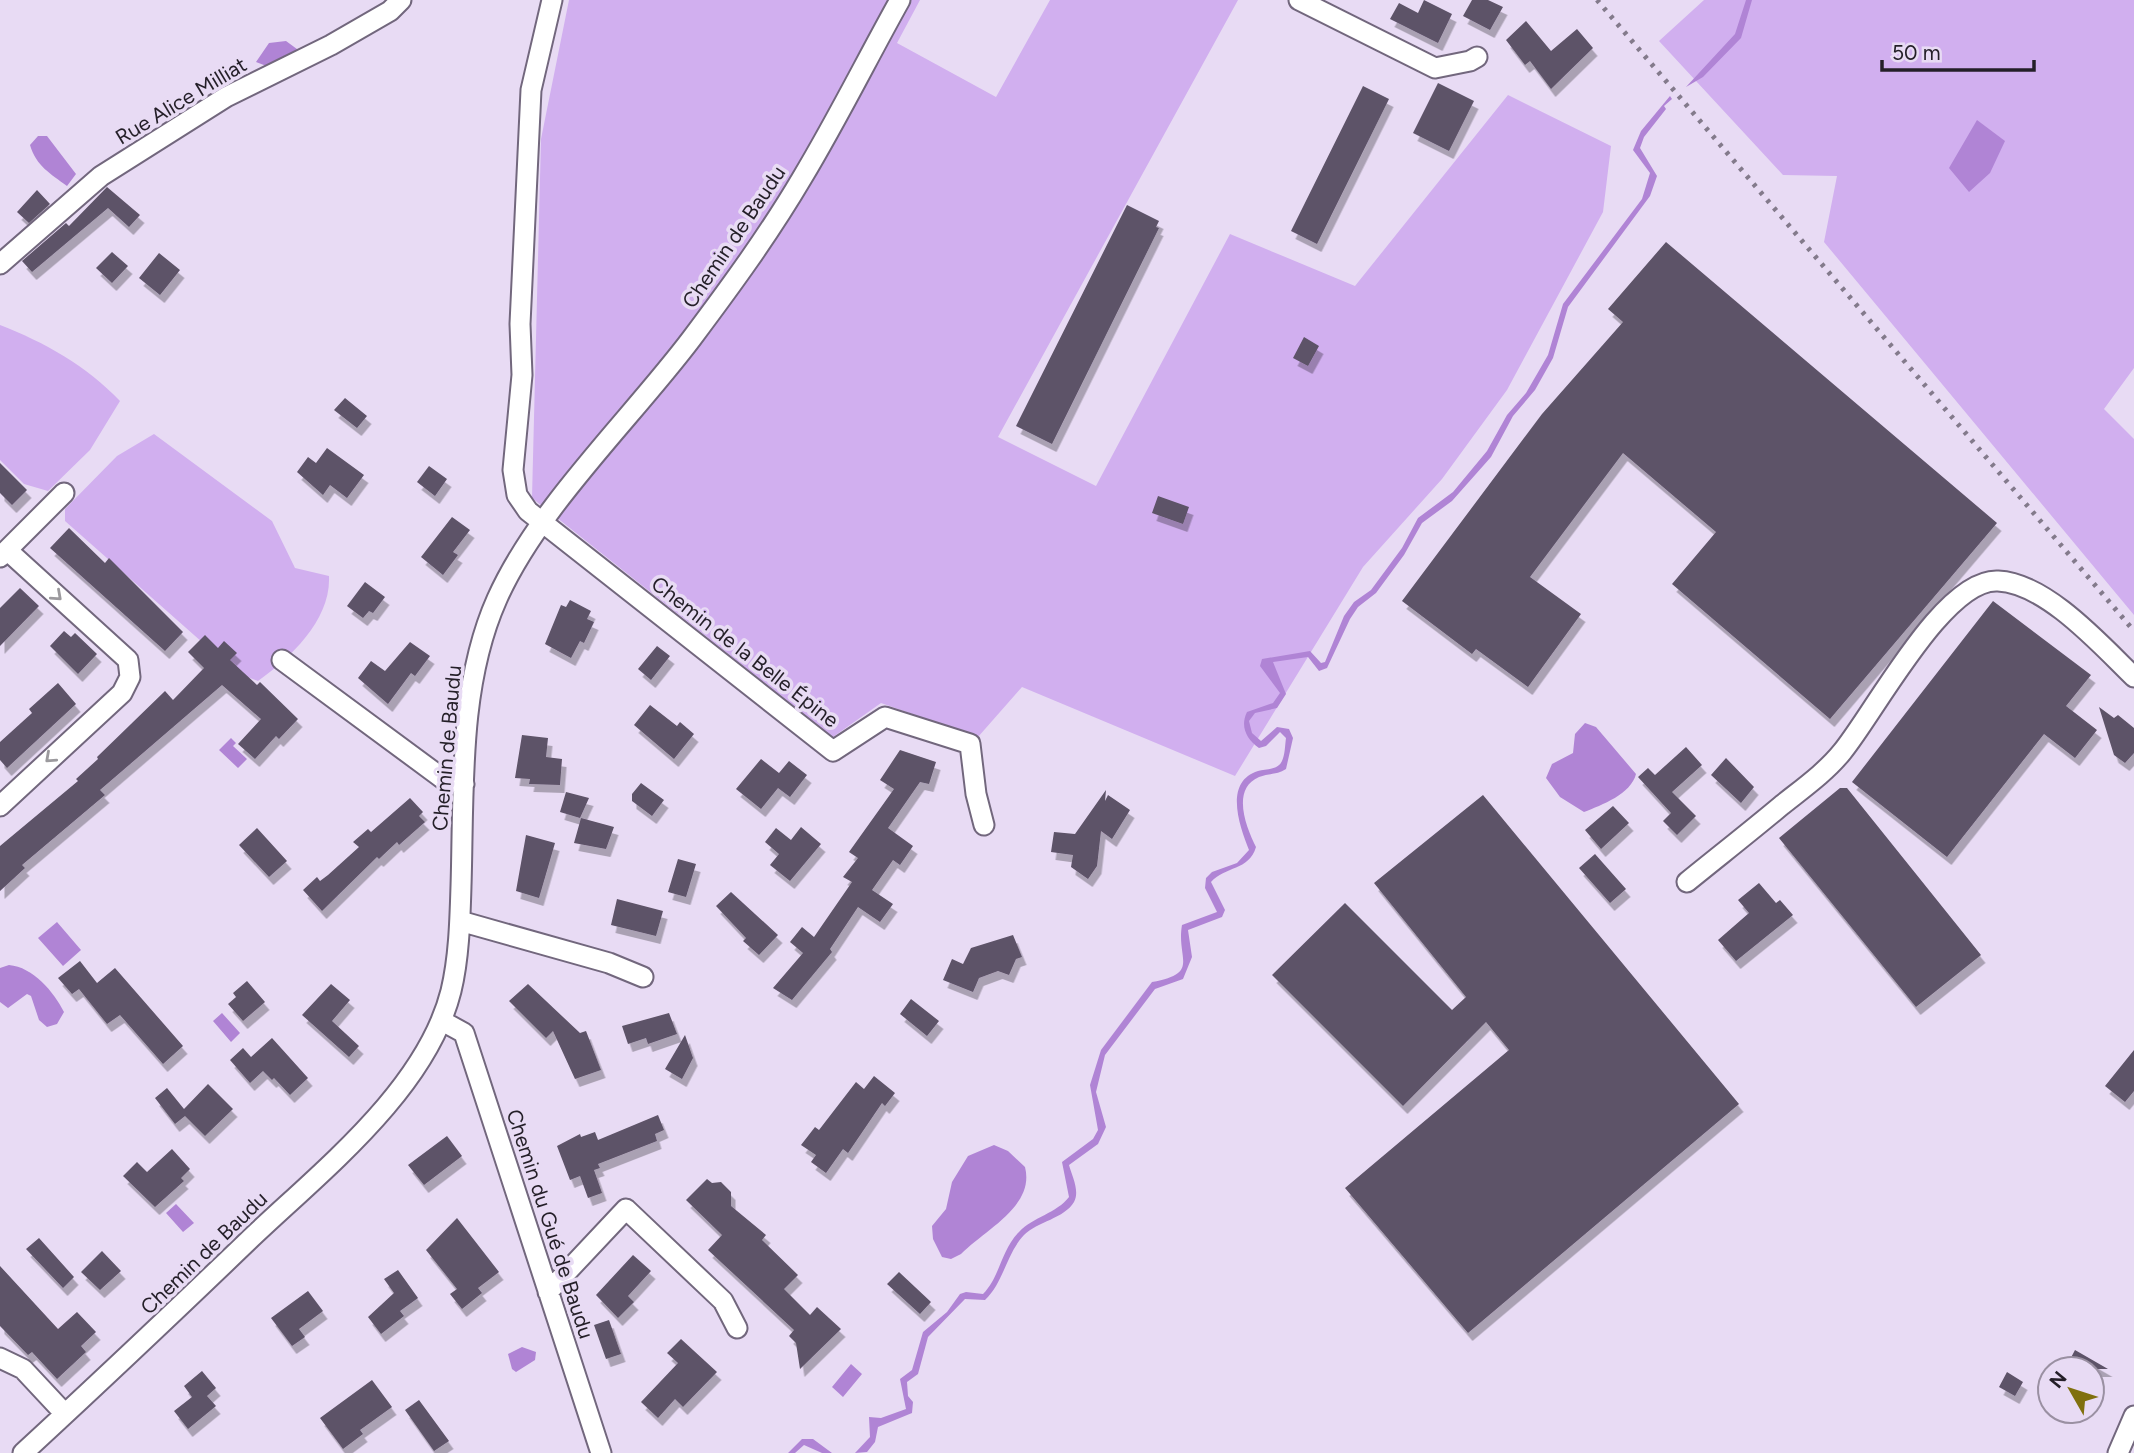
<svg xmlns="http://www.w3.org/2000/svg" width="2134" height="1453" font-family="Figtree,sans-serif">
	<defs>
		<filter id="shadow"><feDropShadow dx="4.5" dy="8" stdDeviation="0" flood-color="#0004"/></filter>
	</defs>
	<rect width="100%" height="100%" fill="#e8dbf4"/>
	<!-- green -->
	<path fill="#d1afef" d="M569,0H920L897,43L996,97L1050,0H1238L998,437L1096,486L1230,234L1355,286L1508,95L1611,146L1603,212L1507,390L1442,479L1363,567L1235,776L1022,687L978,737L881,703L833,737L532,498L541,139Z
		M1704,0H2134V368L2104,409L2134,439V615L1824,242L1837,176L1783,175L1659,41Z
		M0,325C44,342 87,366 120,401L90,450L48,491L24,484L0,460Z
		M154,434L272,521L295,568L329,576C331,620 291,657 258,681L237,673L65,521V509L117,456Z"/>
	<!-- water -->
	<path fill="#b084d5" d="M1746,0H1752L1741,38L1703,77L1686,87L1735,34Z
		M286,41L301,52L269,67L256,62L269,43Z
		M1670,96L1672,99L1664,106L1666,109L1644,137L1640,148L1657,176L1650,196L1568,307L1553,358L1535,390L1513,416L1491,457L1452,501L1422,523L1404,555L1376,593L1358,607L1350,619L1327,668L1319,671L1308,657L1273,662L1286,694L1277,708L1255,713L1249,721L1252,733L1261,741L1277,727L1289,729L1293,738L1286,769C1277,775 1269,773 1259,777C1231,789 1246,827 1256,847C1249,871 1225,866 1211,882L1225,910L1222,917L1188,930L1192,957L1183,979L1155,989L1105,1055L1096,1092L1106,1127L1098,1144L1069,1165C1072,1176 1080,1191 1074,1202C1065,1218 1037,1222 1024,1235C1006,1254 1004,1282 985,1300L965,1299L928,1337L918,1374L907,1382L908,1396L913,1402L912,1413L878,1427L875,1442L867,1452L855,1453L870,1437L869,1417L881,1418L906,1409L900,1379L912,1370L923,1332L947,1312L960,1294L966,1292L983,1294C1000,1277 1001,1250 1019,1232C1033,1217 1057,1213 1069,1197L1062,1162L1093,1139L1098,1130L1090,1085L1101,1050L1152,982C1201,973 1176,959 1182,925L1217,912L1205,888L1206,878L1212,872L1237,863L1249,850C1240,827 1223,782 1258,771C1266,769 1278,770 1282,761C1285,755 1285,745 1286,738L1280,732L1266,746L1259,748C1246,739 1240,726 1247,712L1273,703L1280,693L1260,666L1262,659L1310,651L1321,663L1325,662L1344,616L1354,602L1371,590L1402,548L1418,518L1453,492L1487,451L1507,415L1526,393L1548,355L1563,304L1642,199L1650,173L1633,150L1641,131Z
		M1977,120L2005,141L1990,173L1969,192L1949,168Z
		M38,136H47L76,174L67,186C51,174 36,166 30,145Z
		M1585,723L1596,727L1636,774C1631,794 1602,805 1584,812L1560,797L1546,778L1552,764L1573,753L1575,734Z
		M231,738L236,743L233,746L247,759L238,768L219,750Z
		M57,922L81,950L63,966L38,938Z
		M9,965C33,967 54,992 64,1012L57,1024L47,1027L39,1020L31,996L27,994L8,1008L0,1002V968Z
		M222,1013L240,1033L231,1042L213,1021Z
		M994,1145L1008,1151L1025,1167C1035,1206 986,1229 961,1254L951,1259L942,1257L933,1239L932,1226L946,1209L952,1182L968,1156Z
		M176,1204L194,1223L183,1232L166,1213Z
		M522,1347L536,1352L535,1360L516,1372L512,1369L508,1354Z
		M851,1364L862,1374L843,1397L832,1387Z
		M802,1439H813L832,1453H822L804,1445L795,1453H788Z"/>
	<!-- building -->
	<path fill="#5d5267" filter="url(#shadow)" d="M1424,0L1452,14L1438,43L1390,19L1399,3L1418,13Z
		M1472,0H1488L1503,7L1490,30L1463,16Z
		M1526,21L1551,51L1577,29L1593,48L1551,89L1530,61L1525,65L1506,40Z
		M1438,83L1474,101L1449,151L1413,133Z
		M1363,86L1389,99L1317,244L1291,231Z
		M107,187L140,215L129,227L108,208L32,272L22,261L66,223L69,226Z
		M37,190L50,204L29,223L17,212Z
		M1127,205L1159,221L1156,227L1159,228L1052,444L1016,426Z
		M1666,242L1997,523L1830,719L1672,584L1716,532L1623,453L1530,577L1581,614L1528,687L1476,649L1472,654L1402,601L1542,414L1623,322L1608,309Z
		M112,252L128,266L112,283L96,268Z
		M159,253L180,270L160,295L139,278Z
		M1304,337L1319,346L1308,366L1293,358Z
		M345,398L367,416L357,428L334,410Z
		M327,448L364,475L347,498L330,485L323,495L297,472L308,457L316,463Z
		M0,463L27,490L12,505L0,493Z
		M429,466L447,479L435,496L417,482Z
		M1158,496L1189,507L1183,524L1152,513Z
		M452,517L470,530L453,552L458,555L443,575L421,557Z
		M69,528L105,563L109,558L183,632L165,651L50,548Z
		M365,582L385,597L373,613L369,611L363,618L347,606Z
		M20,588L39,606L0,646V608Z
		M570,600L591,611L587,619L594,622L584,643L580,641L571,658L545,644L561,605L566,607Z
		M1993,601L2091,675L2066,706L2097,730L2075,758L2044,734L1947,857L1852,782Z
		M64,631L71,637L75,633L97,654L78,674L50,646Z
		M205,635L218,648L224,641L237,653L230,660L257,685L260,682L298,719L279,739L276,736L255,759L238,744L261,719L222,685L100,790L105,795L22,865L25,868L0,891V846L78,781L76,779L98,759L97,757L165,691L173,700L204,668L188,652Z
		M410,642L430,656L415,676L411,673L388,704L358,678L371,661L385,671Z
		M657,646L670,656L651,680L638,669Z
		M58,683L76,704L7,768L0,760V742L32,713L29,709Z
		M650,705L677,726L680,722L694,734L674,759L634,725Z
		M2099,707L2114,718L2118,715L2134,728V753L2125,763L2114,755Z
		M522,735L548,738L546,757L562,759L560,785L529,784L530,779L515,778Z
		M1686,747L1702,765L1672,792L1696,816L1677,835L1663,821L1671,813L1638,777L1648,768L1655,775Z
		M900,750L936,762L929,784L920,782L888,828L913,846L900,865L893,860L872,890L893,904L880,922L858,907L830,949L832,952L792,1000L773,988L803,953L790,942L802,927L814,937L852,882L843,877L858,858L849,852L894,789L880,780Z
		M1726,758L1754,787L1741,803L1711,775Z
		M761,759L779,773L789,761L807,775L790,797L778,788L761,809L736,789Z
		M641,783L664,800L652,816L632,801V794Z
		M1840,788H1847L1981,955L1916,1007L1779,838Z
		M1106,790L1105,801L1108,795L1130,810L1112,839L1101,831L1097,866L1088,879L1071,867L1073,855L1051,852L1054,832L1075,834Z
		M566,792L589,798L580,818L560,812Z
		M1483,795L1739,1104L1468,1333L1345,1188L1509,1050L1486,1022L1403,1106L1272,975L1345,903L1452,1010L1466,997L1374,883Z
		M410,798L423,812L419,816L425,822L399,845L397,842L379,859L377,857L322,911L303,890L317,877L320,881L328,875L359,847L353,842L368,829L371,832Z
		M1613,806L1629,823L1601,849L1585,830Z
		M581,818L614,827L606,849L574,843Z
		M801,827L821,844L790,881L770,865L779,854L765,842L776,828L791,840Z
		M257,828L287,861L269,877L239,845Z
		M526,835L555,843L539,898L516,891Z
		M1595,854L1626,889L1610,903L1579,868Z
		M678,859L696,864L686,897L668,892Z
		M1759,883L1776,903L1780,900L1793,915L1736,961L1718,940L1749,913L1738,900Z
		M731,892L778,935L759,955L743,941L746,938L716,906Z
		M617,899L663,911L656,936L611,925Z
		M1013,935L1022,957L1016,959L1009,975L998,971L979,978L973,992L943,980L952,959L963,964L971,948Z
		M80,961L97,983L115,968L183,1046L163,1064L120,1015L107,1024L79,989L72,994L58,978Z
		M247,981L265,1002L243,1021L228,1004L236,997L233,993Z
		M331,984L350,1000L332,1021L359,1046L349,1057L302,1015Z
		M528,984L580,1033L586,1031L601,1070L575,1079L553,1031L546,1038L509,1001Z
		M911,999L939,1021L927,1036L900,1014Z
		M669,1013L677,1034L648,1044L646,1038L628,1044L622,1026Z
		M685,1035L693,1058L682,1079L665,1069Z
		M272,1038L308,1078L290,1095L274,1078L272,1080L263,1071L250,1083L230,1060L243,1048L251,1057Z
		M2134,1050V1091L2125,1102L2105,1086Z
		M874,1076L895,1093L885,1106L882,1103L848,1153L843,1149L826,1173L811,1162L816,1155L801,1145L815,1127L819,1130L856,1082L864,1089Z
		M208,1084L233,1109L205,1136L185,1116L175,1124L155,1098L167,1088L184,1109Z
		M658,1115L664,1130L655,1134L657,1141L598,1164L600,1168L594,1170L602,1193L588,1198L580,1176L570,1180L557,1146L580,1134L581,1137L595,1132L598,1140Z
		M447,1136L462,1156L424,1185L408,1165Z
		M172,1149L190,1169L181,1178L184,1181L155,1207L123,1176L137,1162L147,1172Z
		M707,1179L712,1183L721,1182L731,1192V1206L766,1235L762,1240L798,1275L784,1289L810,1315L817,1307L841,1329L800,1369L796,1343L789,1336L794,1330L708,1250L722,1235L686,1200Z
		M457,1218L499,1272L478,1288L482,1293L462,1309L450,1294L457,1289L426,1250Z
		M39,1238L74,1277L63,1288L26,1249Z
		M102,1251L121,1271L100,1290L81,1272Z
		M633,1255L651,1271L628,1296L634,1302L618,1318L596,1295Z
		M0,1266L58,1329L77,1312L96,1332L81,1346L86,1352L57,1379L32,1352L28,1355L0,1326Z
		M398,1270L418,1298L400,1311L404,1316L381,1334L368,1317L394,1293L384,1279Z
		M899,1272L931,1302L920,1314L887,1284Z
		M308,1291L323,1311L299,1329L305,1337L292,1346L271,1318Z
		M609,1320L621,1354L606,1359L594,1325Z
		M681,1339L717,1372L683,1407L675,1399L658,1418L641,1402L678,1363L667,1353Z
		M2075,1350L2108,1369H2065Z
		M202,1371L216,1388L207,1396L216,1406L188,1429L174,1411L192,1397L184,1386Z
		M2007,1372L2023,1382L2015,1396L1999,1387Z
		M372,1380L392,1407L360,1430L363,1434L343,1449L320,1418Z
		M419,1400L449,1441L434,1451L405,1410Z"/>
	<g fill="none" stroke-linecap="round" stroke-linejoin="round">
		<defs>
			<path id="minor" d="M552,0L531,90L520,324L522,375L513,470L517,495L528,511L833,751L885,717L970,744L976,794L984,825
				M1299,0L1435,68L1470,61L1477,57
				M0,264L101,176L226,97L331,45L390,11L401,0
				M0,557L64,493
				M282,660L446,781L464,784
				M0,806L122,693L130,677L128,660L7,550
				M1687,882C1719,856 1751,831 1782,805C1802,789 1826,772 1842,752C1875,712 1944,578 1998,581C2046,583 2101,645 2134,677
				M460,921L609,963L643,977
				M442,1021L464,1033L601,1453
				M548,1292L626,1209L723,1301L737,1328
				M0,1358L23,1369L65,1414
				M23,1453C99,1383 173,1313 248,1241C319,1173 426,1091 451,991C459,958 460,920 461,886C464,792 458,686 497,599C538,507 631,419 692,338C731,286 769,234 802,178C837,120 867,59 900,0
				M2118,1453L2134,1416"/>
		</defs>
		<!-- minor casing -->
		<use href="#minor" stroke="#72677d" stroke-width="23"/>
		<!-- minor -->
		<use href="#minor" stroke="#fff" stroke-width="19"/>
		<!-- rail -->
		<path stroke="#837a8b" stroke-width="5" stroke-dasharray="3.5 7" stroke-linecap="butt" d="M1597,0L2134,631"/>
	</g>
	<!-- one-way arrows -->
	<defs><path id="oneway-chevron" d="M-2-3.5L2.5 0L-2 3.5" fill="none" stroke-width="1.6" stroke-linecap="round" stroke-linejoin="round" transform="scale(1.75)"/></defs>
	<g stroke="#9c9a9e">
		<use href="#oneway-chevron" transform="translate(57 596) rotate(42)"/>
		<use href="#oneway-chevron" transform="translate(50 758) rotate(138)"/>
	</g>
	<g text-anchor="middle" stroke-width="7" stroke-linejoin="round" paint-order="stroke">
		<!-- street labels -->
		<g font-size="21" fill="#241f28" stroke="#e8dbf4">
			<text transform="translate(181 101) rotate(-31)" y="7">Rue Alice Milliat</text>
			<text transform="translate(734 237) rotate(-56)" y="7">Chemin de Baudu</text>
			<text transform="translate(745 652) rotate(38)" y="7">Chemin de la Belle Épine</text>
			<text transform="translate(447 748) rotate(-85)" y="7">Chemin de Baudu</text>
			<text transform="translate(550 1224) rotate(72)" y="7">Chemin du Gué de Baudu</text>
			<text transform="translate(204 1253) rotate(-44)" y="7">Chemin de Baudu</text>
		</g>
	</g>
	<!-- north arrow -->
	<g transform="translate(2071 1390) rotate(309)"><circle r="33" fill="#e8dbf4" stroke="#9a90a2" stroke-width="2"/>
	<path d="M0-5L12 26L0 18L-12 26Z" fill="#80700e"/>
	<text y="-10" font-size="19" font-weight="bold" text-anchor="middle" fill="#241f28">N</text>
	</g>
	<!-- scale -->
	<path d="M1882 60v10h152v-10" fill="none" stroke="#241f28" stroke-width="3.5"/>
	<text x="1892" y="60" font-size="21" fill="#241f28" stroke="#e8dbf4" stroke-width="5" paint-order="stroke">50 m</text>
</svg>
